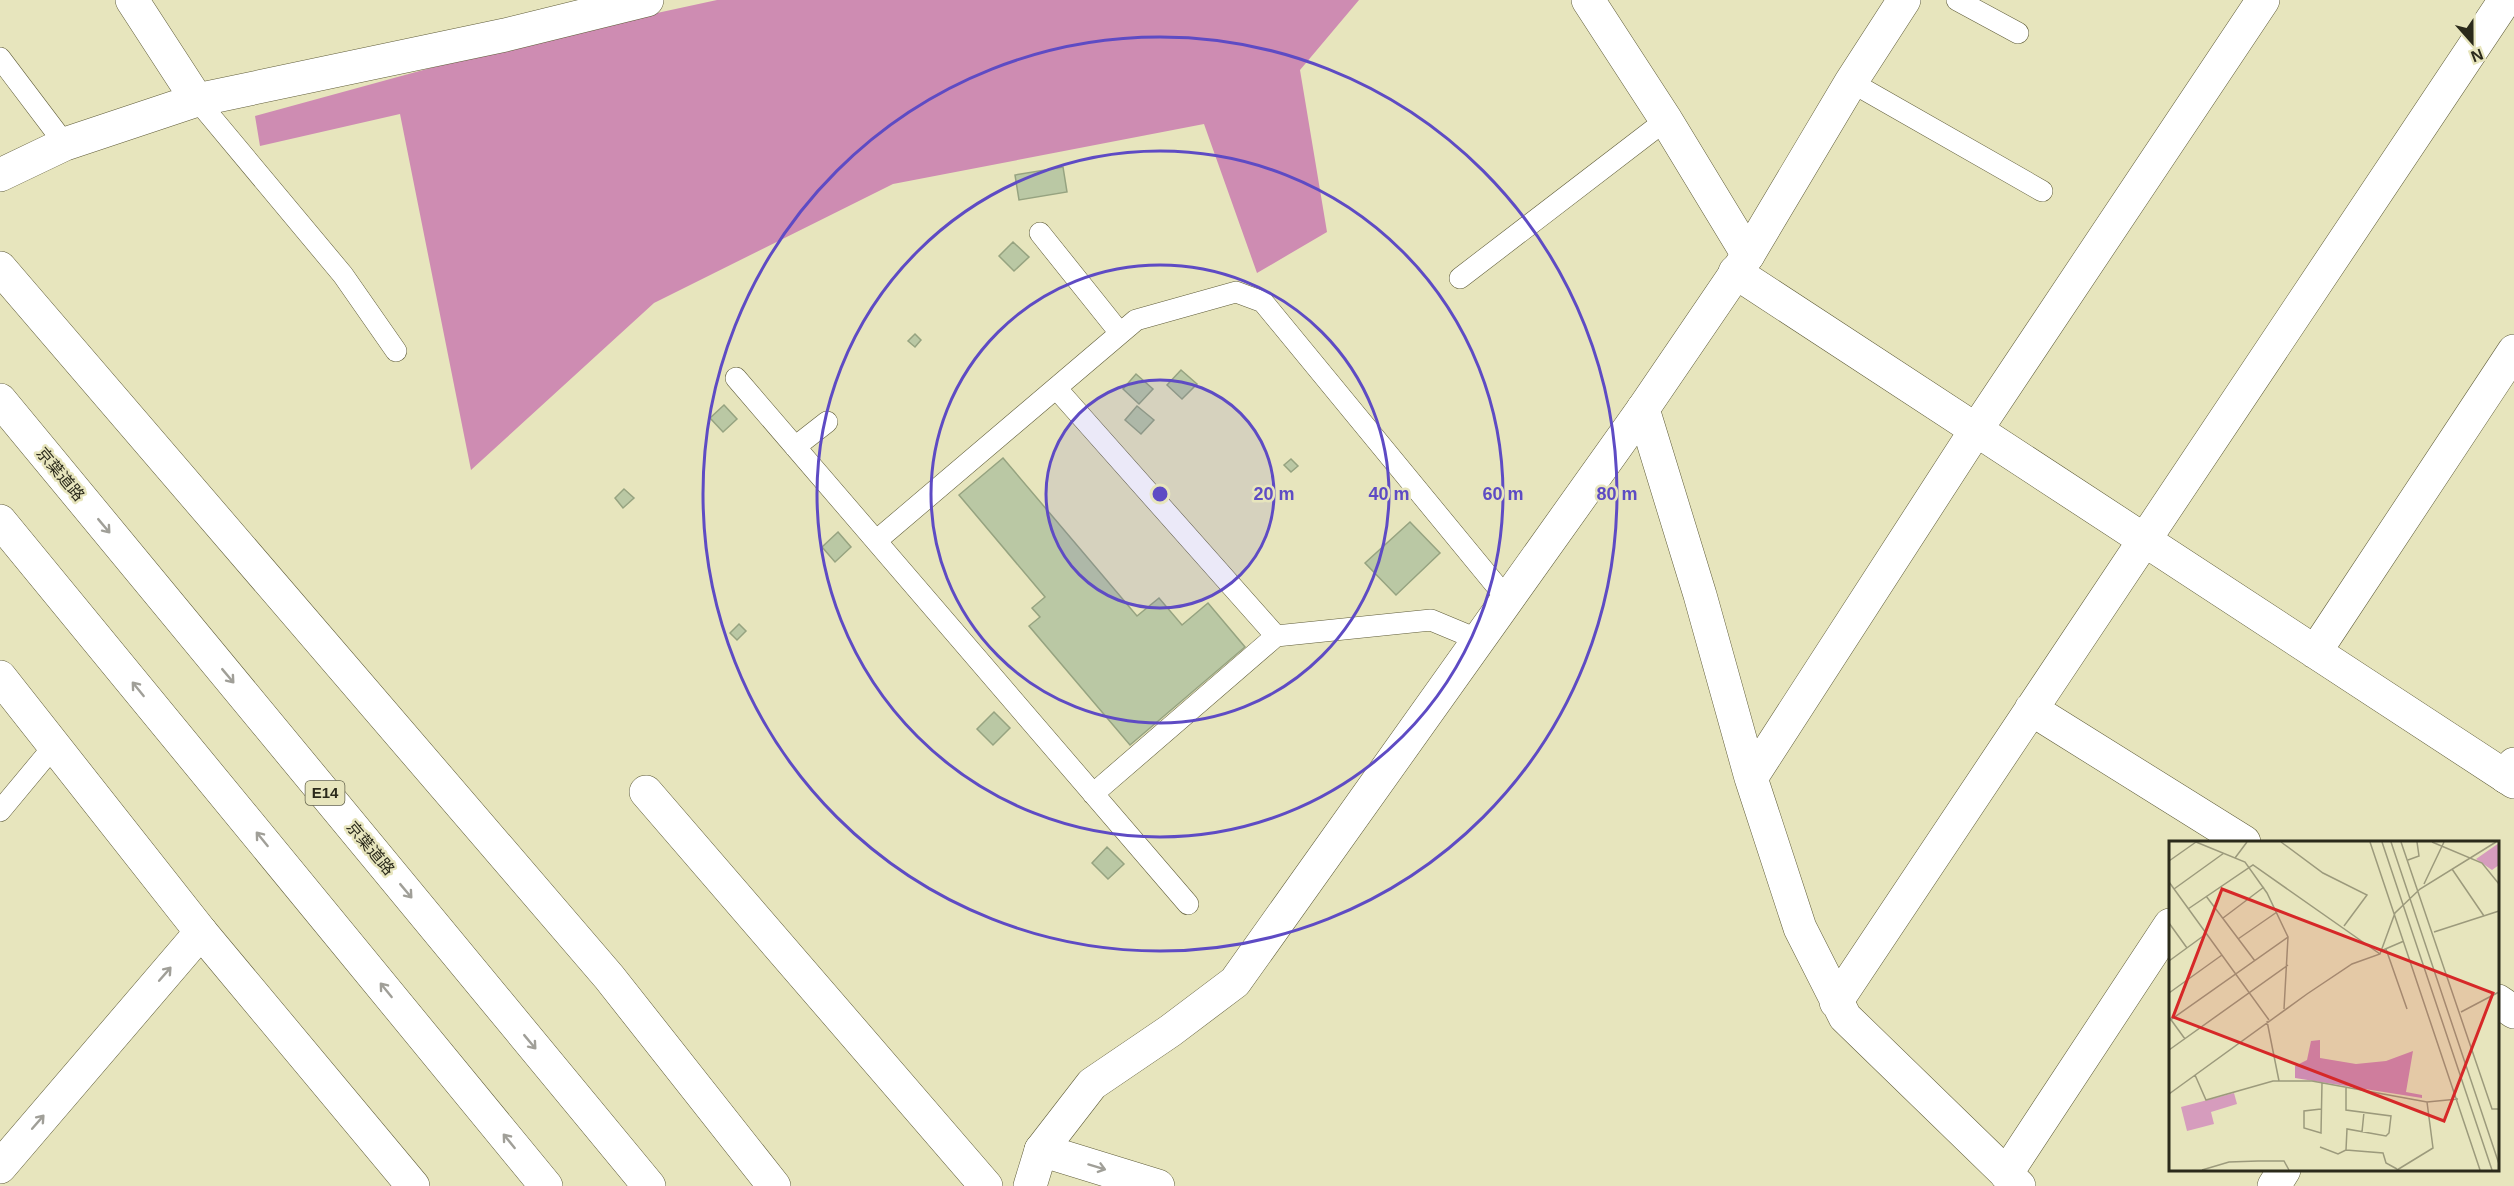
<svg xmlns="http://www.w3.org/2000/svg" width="2514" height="1186" font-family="Arial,'Noto Sans JP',sans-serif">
	<rect width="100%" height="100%" fill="#e7e5bd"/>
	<!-- forest -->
	<path fill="#ce8cb2" d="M717,0H1359L1300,70L1327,232L1257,273L1204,124L893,184L654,303L471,470L400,114L260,146L255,116L537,39Z"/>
	<!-- building -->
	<path fill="#bac8a4" stroke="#96a380" stroke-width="1.5" d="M1063,167L1067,192L1019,200L1015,175Z
		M1013,242L1029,257L1014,271L999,256Z
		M915,334L921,340L915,347L908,341Z
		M1181,370L1197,384L1182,399L1167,385Z
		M1136,374L1153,389L1139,404L1123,389Z
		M724,405L737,419L723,432L710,418Z
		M1137,406L1154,420L1141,434L1125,420Z
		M1003,458L1137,616L1159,598L1182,625L1208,603L1245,647L1130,745L1029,626L1040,617L1032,608L1045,597L959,495Z
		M1291,459L1298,466L1291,472L1284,465Z
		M624,489L634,498L623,508L615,498Z
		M1410,522L1440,553L1396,595L1365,563Z
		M838,532L851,547L835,562L822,547Z
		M739,624L746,631L737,640L730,633Z
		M994,712L1010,728L993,745L977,729Z
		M1107,847L1124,864L1108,879L1092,863Z"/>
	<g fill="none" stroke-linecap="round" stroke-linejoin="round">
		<defs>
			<path id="service" d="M1957,0L2018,33
				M0,58L65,144
				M1851,82L2042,191
				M197,100L343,275L396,351
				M1040,233L1120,333
				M1460,278L1666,120
				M736,378L1188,904
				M1056,388L1276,636L1431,620L1479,640
				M795,447L827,422
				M876,541L1136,320L1236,292L1263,302L1508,600
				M1093,794L1276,636
				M0,811L54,746"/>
			<path id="minor" d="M132,0L197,100
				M1588,0L1666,120L1748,255
				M0,175L65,144L197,100L505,35L647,0
				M1735,272L2514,782
				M1643,409L1700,595L1751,778L1800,928L1845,1017L2019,1186
				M2315,652L2514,351
				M2031,709L2244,842
				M1751,778L1976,430L2263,0
				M646,792L986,1186
				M2498,1001L2514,1012
				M1836,1002L2505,0
				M1041,1150L1158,1186
				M0,1167L201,932
				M2006,1174L2170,925
				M2274,1186L2284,1170"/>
			<path id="tertiary" d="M0,268L609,977L774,1186
				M0,677L201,932L413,1186
				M2506,777L2514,764
				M1030,1186L1041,1150L1092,1084L1170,1031L1235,982L1643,409L1748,255L1851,82L1904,0"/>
			<path id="motorway" d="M0,400L649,1186
				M0,521L546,1186"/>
		</defs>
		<!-- service casing -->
		<use href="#service" stroke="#5f5c39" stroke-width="22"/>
		<!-- minor casing -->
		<use href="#minor" stroke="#5f5c39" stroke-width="34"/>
		<!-- tertiary casing -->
		<use href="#tertiary" stroke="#5f5c39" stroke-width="34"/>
		<!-- motorway casing -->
		<use href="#motorway" stroke="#5f5c39" stroke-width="34"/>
		<!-- service -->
		<use href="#service" stroke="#fff" stroke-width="21"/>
		<!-- minor -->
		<use href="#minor" stroke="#fff" stroke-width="33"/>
		<!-- tertiary -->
		<use href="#tertiary" stroke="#fff" stroke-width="33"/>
		<!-- motorway -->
		<use href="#motorway" stroke="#fff" stroke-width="33"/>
	</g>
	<!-- one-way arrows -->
	<defs><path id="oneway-shaft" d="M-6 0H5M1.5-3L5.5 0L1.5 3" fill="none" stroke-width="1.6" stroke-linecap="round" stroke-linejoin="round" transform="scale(1.5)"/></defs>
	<g stroke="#a09f98">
		<use href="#oneway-shaft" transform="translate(104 526) rotate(50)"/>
		<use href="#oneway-shaft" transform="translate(228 676) rotate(50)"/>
		<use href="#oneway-shaft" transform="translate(138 689) rotate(-129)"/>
		<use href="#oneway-shaft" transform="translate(262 839) rotate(-129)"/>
		<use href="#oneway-shaft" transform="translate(406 891) rotate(50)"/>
		<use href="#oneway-shaft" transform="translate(165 974) rotate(-49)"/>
		<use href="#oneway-shaft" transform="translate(386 990) rotate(-129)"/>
		<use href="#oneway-shaft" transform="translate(530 1042) rotate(50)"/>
		<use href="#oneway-shaft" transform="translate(38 1122) rotate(-49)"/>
		<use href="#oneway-shaft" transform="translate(509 1141) rotate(-129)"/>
		<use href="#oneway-shaft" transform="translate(1097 1167) rotate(17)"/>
	</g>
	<!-- distance rings -->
	<circle cx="1160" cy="494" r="114" fill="#5e4bc4" fill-opacity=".12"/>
	<g fill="none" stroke="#5e4bc4" stroke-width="3">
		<circle cx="1160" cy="494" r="114"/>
		<circle cx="1160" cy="494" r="229"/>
		<circle cx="1160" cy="494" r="343"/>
		<circle cx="1160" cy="494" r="457"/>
	</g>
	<g text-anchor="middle" stroke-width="5" stroke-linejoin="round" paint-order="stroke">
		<!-- shield labels -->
		<rect fill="#e7e5bd" stroke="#63624c" stroke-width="1.5" x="305.5" y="781" width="39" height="24" rx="4.5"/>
		<g font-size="15" font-weight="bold" fill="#2b2a1b">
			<text x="325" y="798">E14</text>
		</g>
		<!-- street labels -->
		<g font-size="16" fill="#2b2a1b" stroke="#e7e5bd">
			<text transform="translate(61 474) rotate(50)" y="6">京葉道路</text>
			<text transform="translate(371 848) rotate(50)" y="6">京葉道路</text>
		</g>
	</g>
	<!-- overview -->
	<g transform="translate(2169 841)">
		<rect width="330" height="330" fill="#e7e5bd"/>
		<path d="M330,2V24L323,29L307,18ZM65,252L68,263L42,271L45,283L18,290L12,266Z" fill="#d69cbd"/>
		<path d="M151,199V217L187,223L217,220L244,210L237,251L253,254V257L126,237V225L138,219L142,200Z" fill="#ce8cb2"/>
		<path fill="none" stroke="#9c9a7c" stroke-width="1.5" d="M27,1L76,21L98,52L119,96L115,168M112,1L154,32L198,54L175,85M201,1L311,329M213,1L323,329M222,1L330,323M232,1L323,268H330M263,1L313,22L330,43M66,17L78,1M239,19L250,15L248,1M0,20L27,1M283,28L315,75M0,41L100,179M255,43L275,1M5,48L55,12M37,55L86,120M19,68L84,24L211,113M54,77L95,46M0,82L18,107M265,91L330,70M69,98L108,71M217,108L238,168M214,109L235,100M0,120L37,93M0,152L53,114M292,171L330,151M0,176L16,198M0,180L119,96M98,180L110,240M0,209L119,124M26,234L37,259L104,240H143L258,261L289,258M0,253L138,153L183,123L211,113L226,72L251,48L327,1M152,268L135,270V287L152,292L153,242M193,291L195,271M151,306L169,313L177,309L178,288L217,295L220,292L222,275L177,269V247M177,309L214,312L217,322L228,328M33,329L60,321L89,320H115L120,329M228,329L264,307L258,261"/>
		<path fill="#d62828" fill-opacity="0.15" stroke="#d62828" stroke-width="3" d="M53,48L324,152L275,280L4,176Z"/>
		<rect width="330" height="330" fill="none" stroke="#2b2a1b" stroke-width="3"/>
	</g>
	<circle cx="1160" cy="494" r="9" fill="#5e4bc4" stroke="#e7e5bd" stroke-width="3"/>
	<g font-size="18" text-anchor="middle" font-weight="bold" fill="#5e4bc4" stroke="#e7e5bd" stroke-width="5" stroke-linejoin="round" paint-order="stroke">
		<text x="1274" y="500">20 m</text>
		<text x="1389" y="500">40 m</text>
		<text x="1503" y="500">60 m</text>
		<text x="1617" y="500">80 m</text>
	</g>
	<!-- north arrow -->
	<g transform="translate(2472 42) rotate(159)" stroke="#e7e5bd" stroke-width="4.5" paint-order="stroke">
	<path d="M0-4.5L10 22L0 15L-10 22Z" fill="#2b2a1b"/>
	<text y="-9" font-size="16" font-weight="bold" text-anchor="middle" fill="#2b2a1b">N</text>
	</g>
</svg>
